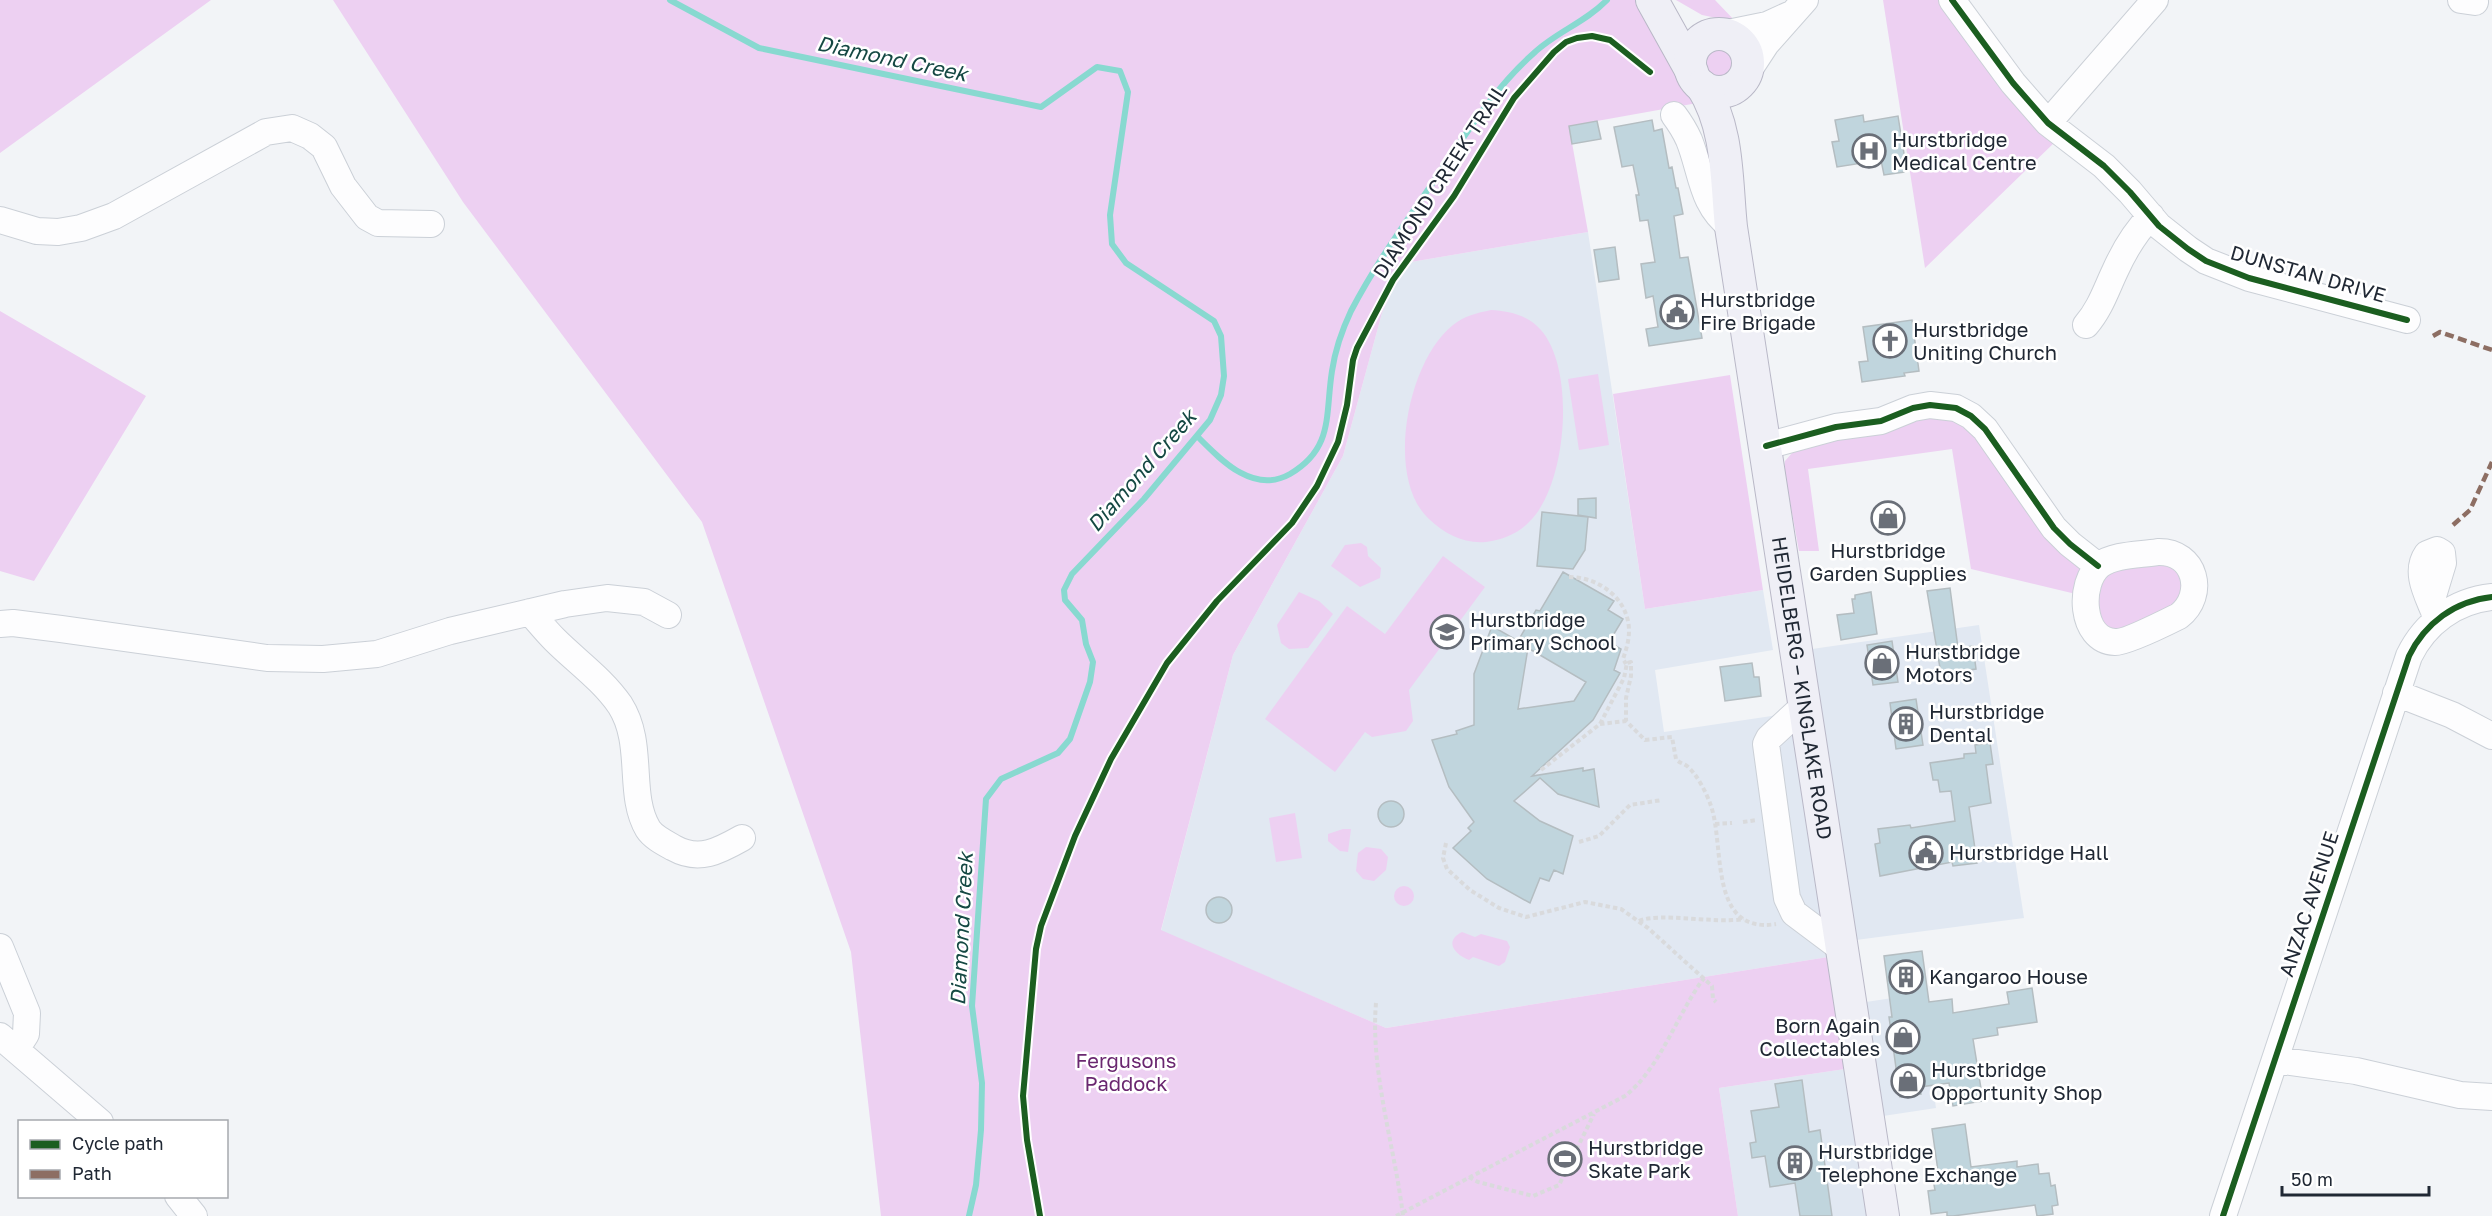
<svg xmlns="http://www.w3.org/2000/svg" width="2492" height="1216" font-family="'Golos Text',sans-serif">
	<rect width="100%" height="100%" fill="#f2f4f7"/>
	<!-- built -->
	<path fill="#e1e8f2" d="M1588,232L1645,609L1763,590L1773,650L1655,670L1664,732L1792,713L1828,957L1386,1028L1161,931L1233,655L1343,456L1382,313L1394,287L1411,262Z
		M1979,625L2024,918L1856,940L1812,649Z
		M1919,994L1936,1108L1883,1116L1866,1002Z
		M1845,1069L1868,1216H1738L1719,1088Z"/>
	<!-- green -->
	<path fill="#edd0f2" d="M0,0H211L0,153Z
		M333,0H1637L1703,102L1569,126L1588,232L1411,262L1394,287L1382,313L1343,456L1233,655L1161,930L1386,1028L1828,957L1845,1069L1719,1088L1738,1216H881L851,952L702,522L463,202Z
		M1676,0H1715L1736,22L1702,15Z
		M1883,0H1944L2056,141L1925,268Z
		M1702 62a17 17 0 1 1 34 0a17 17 0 1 1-34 0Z
		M1491,310C1507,311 1524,314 1537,326C1577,362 1568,484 1530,521C1518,534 1504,539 1486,542C1464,544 1445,534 1429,519C1384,477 1408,360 1453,325C1464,316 1477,313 1491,310Z
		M0,311L146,396L34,581L0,571Z
		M1598,374L1609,445L1579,450L1568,379Z
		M1730,375L1763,590L1645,609L1613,394Z
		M1914,416L1962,420L2082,568L2080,595L1971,569L1952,449L1808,469L1819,551H1799L1784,469L1785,461L1792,453Z
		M1361,543L1367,547L1368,556L1381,568L1380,578L1360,587L1331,566L1345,545Z
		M1443,556L1485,587L1409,690L1413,721L1406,731L1372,737L1365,732L1335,772L1265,719L1347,606L1385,634Z
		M2162,560L2185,574L2181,603L2125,632L2096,624L2095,594L2108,570Z
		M1299,592L1319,601L1333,614L1308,648L1289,649L1281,643L1277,625Z
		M1295,813L1302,858L1276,862L1269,818Z
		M1343,829H1351L1348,852L1340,851L1328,841V834Z
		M1366,847L1381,849L1388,857L1386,870L1374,881L1363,879L1356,871L1358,853Z
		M1394 896a10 10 0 1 1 20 0a10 10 0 1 1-20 0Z
		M1462,932L1475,937L1481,934L1507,941L1510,947L1505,962L1499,966L1473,957L1469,960C1454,954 1444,941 1462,932Z"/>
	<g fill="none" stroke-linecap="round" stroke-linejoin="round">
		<!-- stream -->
		<path stroke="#88d9d0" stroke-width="6" d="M670,0L759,48L1041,107L1097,67L1120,71L1128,92L1110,215L1112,244L1126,263L1214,321L1221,336L1224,376L1221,395L1210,420L1144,499L1072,574L1064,590L1065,600L1082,620L1086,644L1093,662L1090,682L1070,739L1058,753L1001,779L986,799L972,1006L982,1083L981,1130L976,1185L969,1216
			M1197,436C1220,459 1253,495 1290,474C1334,448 1325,415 1332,371C1335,351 1342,330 1351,311C1375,265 1405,223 1434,181C1464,137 1494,88 1534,53C1556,32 1586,22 1607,0"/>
	</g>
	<!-- building -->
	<path fill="#c0d5dd" stroke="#b4bdc1" stroke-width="1.5" fill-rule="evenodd" d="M1863,115L1864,122L1898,116L1905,160H1902L1904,172L1884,175L1881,160L1837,167L1832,142L1839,141L1835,120Z
		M1652,120L1654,131L1662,129L1669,168L1672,167L1676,188H1678L1683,214L1674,216L1680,258L1688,257L1702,338L1649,346L1646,329L1658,327L1653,296L1646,298L1641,264L1655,262L1648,220L1640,221L1636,195H1639L1633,165L1622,167L1614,127Z
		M1597,121L1601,139L1572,144L1569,126Z
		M1615,247L1619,279L1599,282L1594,250Z
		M1912,320L1919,371L1904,373L1905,376L1862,382L1859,362L1868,361L1863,327Z
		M1596,498V518L1578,515V499Z
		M1542,512L1588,517L1585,550L1573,569L1537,566Z
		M1563,572L1614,601L1608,610L1623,619L1609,642L1621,649L1614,670L1620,673L1593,720L1532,776L1583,768V771L1594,769L1599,807L1558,794L1540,778L1514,801L1540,821L1573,836L1563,874L1554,870L1549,881L1540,878L1530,903L1487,879L1453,848L1471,831L1468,828L1474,822L1449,787L1432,740L1457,734L1456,731L1474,725V674L1492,626L1518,641L1536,610L1540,611ZM1528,648L1586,682L1574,701L1518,709Z
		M1950,588L1958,648L1973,646L1976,669L1941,674L1927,591Z
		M1871,592L1877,634L1841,640L1837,615L1854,613L1852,599H1855V595Z
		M1892,641L1898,682L1873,685L1867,645Z
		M1752,663L1754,677H1759L1761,696L1725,701L1720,667Z
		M1916,699L1923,745L1896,749L1890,703Z
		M1990,743L1993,764L1986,765L1991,803L1969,807L1977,863L1953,866L1952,862L1880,876L1875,844L1880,843L1878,829L1910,825L1911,828L1955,821L1951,791L1940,792L1938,780H1933L1930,763L1964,758V754L1976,753L1975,745Z
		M1378 814a13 13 0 1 1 26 0a13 13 0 1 1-26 0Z
		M1206 910a13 13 0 1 1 26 0a13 13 0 1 1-26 0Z
		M1922,951L1929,1002L1952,999L1953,1013L2009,1004L2007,992L2032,988L2037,1022L1997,1028L1998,1035L1973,1039L1983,1101L1953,1106L1949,1083L1920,1087L1921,1094L1900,1097L1889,1017H1892L1884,956Z
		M1802,1080L1809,1132L1820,1130L1832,1216H1800L1795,1183L1770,1187L1765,1156L1752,1158L1750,1143L1756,1142L1751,1111L1779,1107L1775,1084Z
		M1965,1124L1971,1167L2017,1161V1167L2038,1164L2039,1174L2049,1173L2051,1186L2055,1185L2058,1205L2052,1206L2053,1214L2037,1216L2035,1205L1953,1216H1947V1212L1931,1214L1928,1191L1935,1190L1933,1179L1939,1178L1932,1129Z"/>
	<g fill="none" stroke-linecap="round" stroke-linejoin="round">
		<defs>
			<path id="minor" d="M1952,0L2013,83L2048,123L2104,166L2130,192L2159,226L2188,249L2206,261L2249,278L2407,320
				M2461,0L2475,2
				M1723,34L1767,25L1789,15
				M1747,73L1766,44L1805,0
				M1674,115C1680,123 1685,131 1689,140C1702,172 1701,205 1731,227
				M2048,123L2155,0
				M0,220L37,231L58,232L81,228L114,216L266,132L292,128L310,136L324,147L343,186L367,217L378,223L431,224
				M2086,325C2100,309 2106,290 2115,271C2124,251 2135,232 2151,216
				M1766,446L1836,427L1881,421L1913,408L1930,405L1956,408L1971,416L1985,429L2054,528L2070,544L2098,566
				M2158,552C2196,551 2206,595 2179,616C2167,622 2125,643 2115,642C2080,641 2078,582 2100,565C2114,554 2141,555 2158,552Z
				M2433,609C2426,592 2415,571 2427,554L2437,550L2442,553L2443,563L2433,596L2435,621
				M530,612C538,621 546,631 555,640C576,661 602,679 620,705C645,744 627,794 648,829C653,837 665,843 674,848C699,862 719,851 742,838
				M0,624L13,623L61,629L267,658L323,659L377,654L450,631L565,604L607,598L644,602L668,615
				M2396,693L2452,715L2492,736
				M1805,705L1769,738L1766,744L1787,898L1794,913L1842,949
				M0,947L27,1013L26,1034L17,1048
				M0,1036L100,1122
				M2275,1060L2356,1071L2460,1095L2492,1097
				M178,1196L194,1216
				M2223,1216L2409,656C2425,623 2455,601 2492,597"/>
			<g id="major">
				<path d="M1652,0L1692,72"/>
				<circle cx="1719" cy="63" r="29"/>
				<path id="s1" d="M1702,86C1729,129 1726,179 1731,227L1883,1216"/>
			</g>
		</defs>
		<!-- minor casing -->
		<use href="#minor" stroke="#cbd0d7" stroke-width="28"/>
		<!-- major casing -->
		<use href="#major" stroke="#b9b8c7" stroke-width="34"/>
		<!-- path -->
		<path stroke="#d9dadc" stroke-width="4" stroke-dasharray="4.5 3" stroke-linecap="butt" d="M1569,577C1599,577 1629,599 1629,631C1629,641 1626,650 1623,659L1626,664
			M1600,724L1626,721
			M1541,770L1600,724L1624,678L1627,663L1631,662V676L1626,698V721L1645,740L1672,737L1676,759C1679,763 1683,763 1687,766C1697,774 1707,794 1711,806C1725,846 1708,935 1776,924
			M1743,822L1757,820
			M1715,824L1732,823
			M1579,842L1599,836L1630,805L1662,800
			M1446,843L1443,858L1447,869L1470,890L1499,908L1526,917L1585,902L1621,909L1648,928L1712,986L1713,999L1716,1002
			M1639,921C1659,912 1716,924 1744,919
			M1376,1003C1370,1071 1395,1148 1403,1216
			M1469,1177L1478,1182L1533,1196L1559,1185L1594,1114
			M1040,1216L1027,1140L1023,1096L1036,949L1041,926L1075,836L1111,759L1167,663L1217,601L1292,523L1317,486L1338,442L1347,405L1353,360L1357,348L1393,280L1454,196L1514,98L1554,52L1566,42L1577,38L1592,36L1610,40L1650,72
			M1396,1216L1625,1096C1660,1069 1677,1014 1704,978"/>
		<!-- minor -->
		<use href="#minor" stroke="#fdfdfe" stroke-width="26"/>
		<!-- major -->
		<use href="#major" stroke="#efeff6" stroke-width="32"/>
		<!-- quiet -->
		<path stroke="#8d6e63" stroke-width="4.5" stroke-dasharray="9 4.5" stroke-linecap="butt" d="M2433,336L2440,332L2492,350
			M2453,525L2470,510L2492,462"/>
		<defs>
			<path id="cycleway" d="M1952,0L2013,83L2048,123L2104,166L2130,192L2159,226L2188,249L2206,261L2249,278L2407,320
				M1766,446L1836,427L1881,421L1913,408L1930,405L1956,408L1971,416L1985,429L2054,528L2070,544L2098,566
				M1040,1216L1027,1140L1023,1096L1036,949L1041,926L1075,836L1111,759L1167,663L1217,601L1292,523L1317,486L1338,442L1347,405L1353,360L1357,348L1393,280L1454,196L1514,98L1554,52L1566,42L1577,38L1592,36L1610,40L1650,72
				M2223,1216L2409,656C2425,623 2455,601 2492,597"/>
		</defs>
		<!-- cycleway casing -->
		<use href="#cycleway" stroke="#fff" stroke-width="10"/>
		<!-- cycleway -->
		<use href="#cycleway" stroke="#1b5e20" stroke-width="6"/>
	</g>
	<!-- icons -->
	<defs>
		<symbol id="hospital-ring" viewBox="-11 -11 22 22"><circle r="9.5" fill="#fff" stroke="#6a6f78" stroke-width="1.5"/><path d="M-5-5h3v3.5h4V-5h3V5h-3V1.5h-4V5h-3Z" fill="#6a6f78"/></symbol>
		<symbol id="civic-ring" viewBox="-11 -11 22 22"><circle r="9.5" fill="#fff" stroke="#6a6f78" stroke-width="1.5"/><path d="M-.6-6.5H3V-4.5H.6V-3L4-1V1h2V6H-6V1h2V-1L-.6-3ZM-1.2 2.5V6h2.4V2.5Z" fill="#6a6f78"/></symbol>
		<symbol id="church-ring" viewBox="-11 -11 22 22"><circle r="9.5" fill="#fff" stroke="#6a6f78" stroke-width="1.5"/><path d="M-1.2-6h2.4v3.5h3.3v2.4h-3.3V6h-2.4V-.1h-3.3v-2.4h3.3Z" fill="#6a6f78"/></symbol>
		<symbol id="shop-ring" viewBox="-11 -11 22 22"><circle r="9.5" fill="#fff" stroke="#6a6f78" stroke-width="1.5"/><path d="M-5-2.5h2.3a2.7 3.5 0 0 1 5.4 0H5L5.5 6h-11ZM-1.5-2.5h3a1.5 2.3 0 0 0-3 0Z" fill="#6a6f78"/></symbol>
		<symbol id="school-ring" viewBox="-11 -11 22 22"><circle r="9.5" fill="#fff" stroke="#6a6f78" stroke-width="1.5"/><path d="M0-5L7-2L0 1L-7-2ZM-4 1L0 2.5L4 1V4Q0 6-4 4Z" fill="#6a6f78"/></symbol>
		<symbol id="building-ring" viewBox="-11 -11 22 22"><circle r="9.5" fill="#fff" stroke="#6a6f78" stroke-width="1.5"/><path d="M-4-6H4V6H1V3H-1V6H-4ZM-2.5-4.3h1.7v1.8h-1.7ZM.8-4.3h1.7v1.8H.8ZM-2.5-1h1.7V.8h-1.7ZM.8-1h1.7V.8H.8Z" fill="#6a6f78"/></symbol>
		<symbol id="stadium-ring" viewBox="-11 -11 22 22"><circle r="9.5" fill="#fff" stroke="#6a6f78" stroke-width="1.5"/><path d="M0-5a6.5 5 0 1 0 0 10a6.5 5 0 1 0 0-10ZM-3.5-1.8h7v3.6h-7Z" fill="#6a6f78"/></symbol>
	</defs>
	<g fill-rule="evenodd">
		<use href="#hospital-ring" x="1850" y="132" width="38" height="38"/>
		<use href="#civic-ring" x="1658" y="293" width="38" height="38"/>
		<use href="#church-ring" x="1871" y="322" width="38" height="38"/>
		<use href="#shop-ring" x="1869" y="499" width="38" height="38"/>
		<use href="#school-ring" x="1428" y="613" width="38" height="38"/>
		<use href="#shop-ring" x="1863" y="644" width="38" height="38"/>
		<use href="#building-ring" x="1887" y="705" width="38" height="38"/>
		<use href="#civic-ring" x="1907" y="834" width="38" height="38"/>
		<use href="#building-ring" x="1887" y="958" width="38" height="38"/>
		<use href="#shop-ring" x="1884" y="1018" width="38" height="38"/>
		<use href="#shop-ring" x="1889" y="1062" width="38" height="38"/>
		<use href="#stadium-ring" x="1546" y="1140" width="38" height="38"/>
		<use href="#building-ring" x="1776" y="1144" width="38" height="38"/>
	</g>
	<g text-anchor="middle" stroke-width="5" stroke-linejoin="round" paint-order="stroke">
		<!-- poi labels -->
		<g font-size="20" fill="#202834" stroke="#fff" text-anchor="start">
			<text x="1892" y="147">Hurstbridge<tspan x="1892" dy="23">Medical Centre</tspan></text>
			<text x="1700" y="307">Hurstbridge<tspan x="1700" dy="23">Fire Brigade</tspan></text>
			<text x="1913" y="337">Hurstbridge<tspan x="1913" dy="23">Uniting Church</tspan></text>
			<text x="1888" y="558" text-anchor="middle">Hurstbridge<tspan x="1888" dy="23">Garden Supplies</tspan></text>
			<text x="1470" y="627">Hurstbridge<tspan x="1470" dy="23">Primary School</tspan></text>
			<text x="1905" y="659">Hurstbridge<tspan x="1905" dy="23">Motors</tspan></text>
			<text x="1929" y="719">Hurstbridge<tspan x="1929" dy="23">Dental</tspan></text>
			<text x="1949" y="860">Hurstbridge Hall</text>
			<text x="1929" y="984">Kangaroo House</text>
			<text x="1880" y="1033" text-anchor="end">Born Again<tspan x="1880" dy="23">Collectables</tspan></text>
			<text x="1931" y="1077">Hurstbridge<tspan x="1931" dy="23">Opportunity Shop</tspan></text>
			<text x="1588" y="1155">Hurstbridge<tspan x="1588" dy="23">Skate Park</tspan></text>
			<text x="1818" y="1159">Hurstbridge<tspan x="1818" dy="23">Telephone Exchange</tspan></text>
		</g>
		<!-- street labels -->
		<g font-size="20" fill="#202834" stroke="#fff">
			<text transform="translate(1440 181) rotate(-57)" y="7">DIAMOND CREEK TRAIL</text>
			<text transform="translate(2308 274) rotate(16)" y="7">DUNSTAN DRIVE</text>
			<text dy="7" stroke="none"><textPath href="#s1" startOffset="612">HEIDELBERG – KINGLAKE ROAD</textPath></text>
			<text transform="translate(2309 904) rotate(-72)" y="7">ANZAC AVENUE</text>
		</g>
		<!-- park labels -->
		<g font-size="20" fill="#6a2770" stroke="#fff">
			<text x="1126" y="1068">Fergusons<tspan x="1126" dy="23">Paddock</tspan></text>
		</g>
		<!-- water labels -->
		<g font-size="21" font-style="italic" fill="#154843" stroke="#fff">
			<text transform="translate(892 59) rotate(12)" y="7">Diamond Creek</text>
			<text transform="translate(1142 471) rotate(-49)" y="7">Diamond Creek</text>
			<text transform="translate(962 929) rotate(-87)" y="7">Diamond Creek</text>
		</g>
	</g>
	<!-- legend -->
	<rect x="18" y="1120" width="210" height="78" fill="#ffffff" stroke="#a6a9ae" stroke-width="1.5"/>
	<rect x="30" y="1140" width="30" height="9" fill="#1b5e20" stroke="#a6a9ae" stroke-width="1.5"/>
	<text x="72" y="1150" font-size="18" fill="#202834">Cycle path</text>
	<rect x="30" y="1170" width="30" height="9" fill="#8d6e63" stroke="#a6a9ae" stroke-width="1.5"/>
	<text x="72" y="1180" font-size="18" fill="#202834">Path</text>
	<!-- scale -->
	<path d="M2282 1186v9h147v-9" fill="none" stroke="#202834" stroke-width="3"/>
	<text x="2291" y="1186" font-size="18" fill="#202834" stroke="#ffffff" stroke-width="4.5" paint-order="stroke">50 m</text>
</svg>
